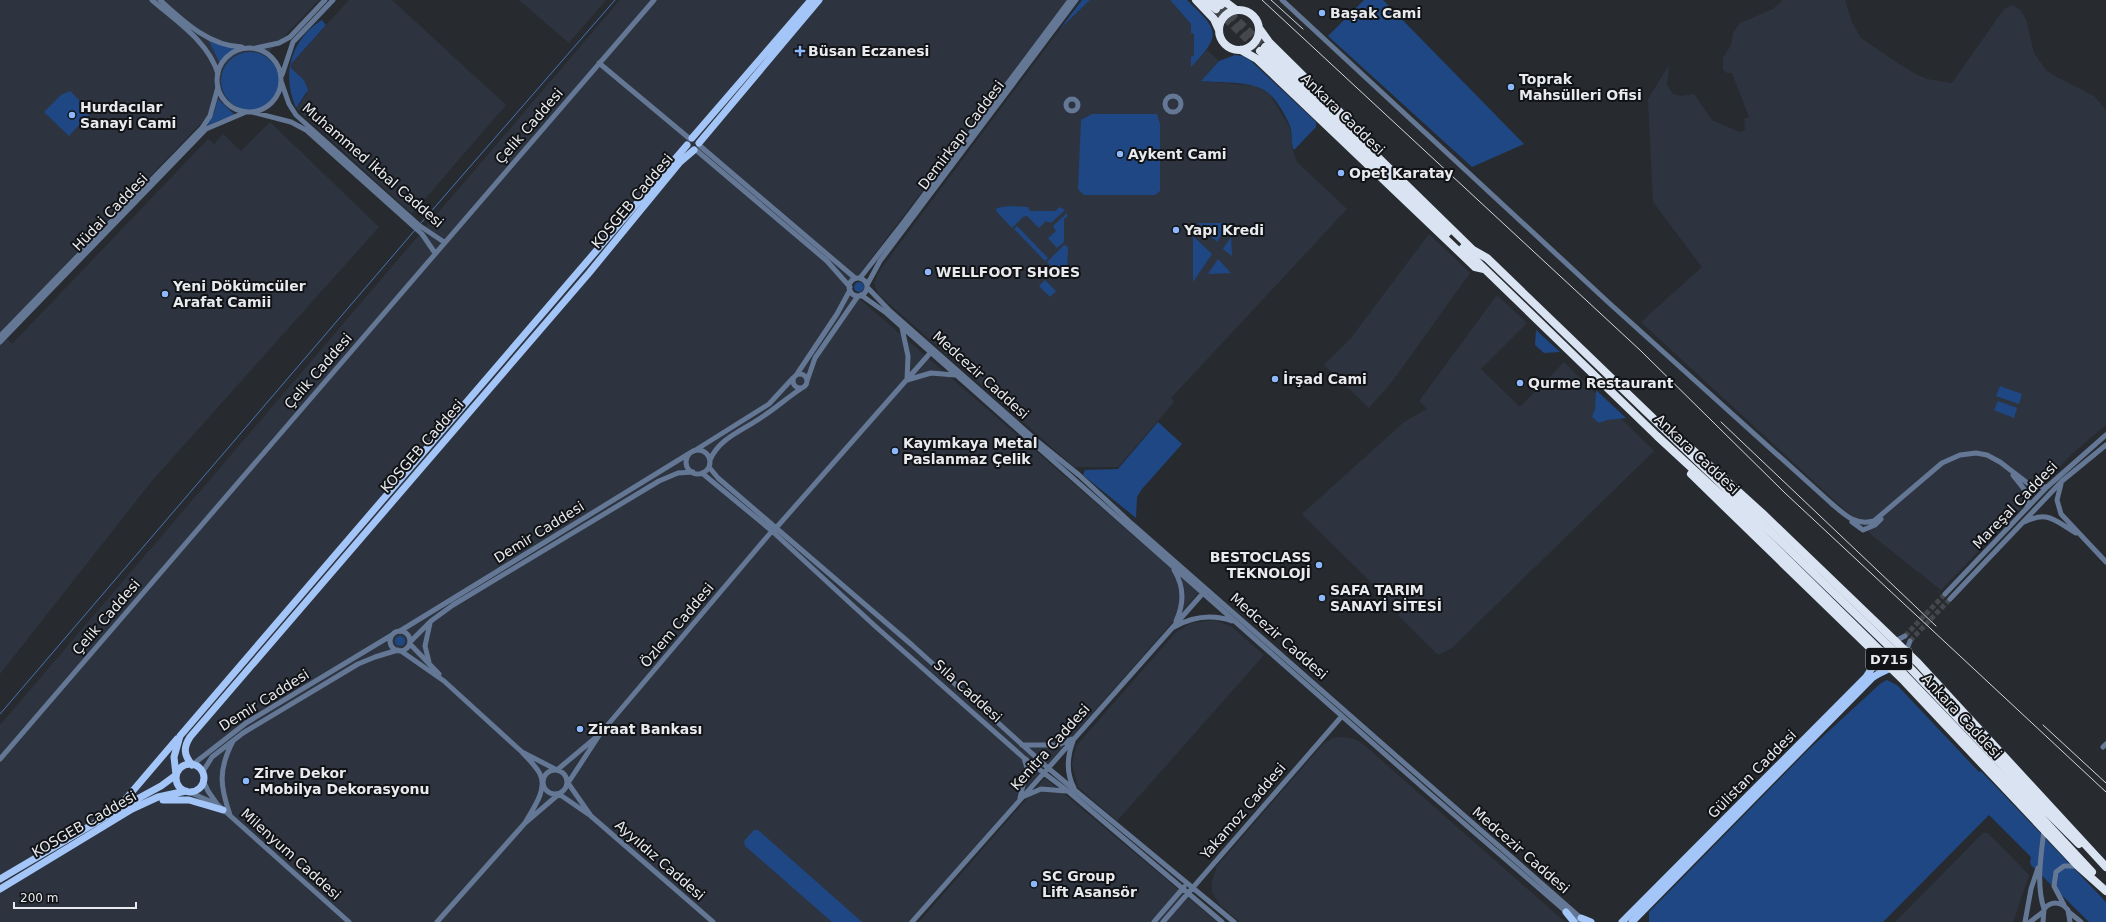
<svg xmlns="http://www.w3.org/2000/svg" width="2106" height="922" font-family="'DejaVu Sans',sans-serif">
	<rect width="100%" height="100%" fill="#272b30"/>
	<!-- built -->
	<path fill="#2d343f" d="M0,0H319L1,332L12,344L208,139L214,144L223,134L241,151L270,122L379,227L151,482L0,674Z
		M349,0H392L506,105L412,214L296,108L307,94L304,80L291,68V64Z
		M519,0H606L569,43Z
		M620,0H1067L848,289L1199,592L909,922H0V725Z
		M1090,0H1170L1191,24V33H1194V56L1191,66L1207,50L1219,61L1201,81L1256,86L1269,93L1290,128L1292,148L1297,162L1347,209L1171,398L1174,402L1118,467H1074L878,294L874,283L880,270L1060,29Z
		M1783,0H1845L1852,22L1861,38L1899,64L1916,74L1927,79L1952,83L2004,9L2012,5L2020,10L2026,19L2034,53L2046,70L2053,75L2094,96L2106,110V425L2073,453L1941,590L1874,537L1641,322L1702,267L1653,202L1648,99L1669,65L1667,85L1673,94L1681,96L1694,94L1712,120L1739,132L1745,130L1744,119L1749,117L1732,73H1727L1723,70V58L1731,45L1733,33L1740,23L1773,9Z
		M1429,234L1470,273L1394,379L1369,408L1324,365L1351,338Z
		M1497,295L1527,323L1481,369L1520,407L1564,362L1654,451L1452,648L1438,655L1398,615L1401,612L1302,514L1404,422L1427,409L1419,401Z
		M1215,620L1232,627L1264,655L1117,821L1078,787L1072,764L1076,746L1176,632L1192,623Z
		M1342,737L1355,739L1363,744L1565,922H1240L1220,905L1212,892V881L1217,866L1323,744L1333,738Z
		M1045,778L1217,922H919Z
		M1983,833H1988L2029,875L2013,922H1895Z"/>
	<!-- green -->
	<path fill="#1f4783" d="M1082,0H1090L1060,29Z
		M1170,0H1187C1218,30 1223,34 1191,67V57L1194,55V34L1191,33V24Z
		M1364,0H1383L1524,144L1472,167L1328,36Z
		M322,20L326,25L291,64V68L304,80L308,90L296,108C281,75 291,39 322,20Z
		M209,41L236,49L228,55L220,64Z
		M221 81a29 29 0 1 1 58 0a29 29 0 1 1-58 0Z
		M1235,55L1243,56L1250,60L1316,122V127L1294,150C1290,143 1293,133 1290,126C1285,114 1274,94 1262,89C1248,81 1217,83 1201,81L1219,61Z
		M70,91L91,112L69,136L44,112L61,95Z
		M218,99L235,115L220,120L207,126L214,113Z
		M1092,114H1157L1160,124V191L1155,195H1084L1078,189L1081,120Z
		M1009,206L1028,207L1030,211H1055L1060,207L1065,210L1051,223L1046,221L1039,228L1027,216L1023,217L1012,228L996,211L997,208Z
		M1067,213V217L1064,219V242L1057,248L1048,238L1056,231L1053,226Z
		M1197,223H1229L1217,242Z
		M1017,226L1048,258L1045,261L1014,229Z
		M1193,236L1212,254L1193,282Z
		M1231,237L1232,256L1223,249Z
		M1064,245L1068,247L1067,275L1063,278L1047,262Z
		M1218,259L1231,273L1208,274Z
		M1045,280L1056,291L1050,297L1039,286Z
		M854 287a5 5 0 1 1 10 0a5 5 0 1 1-10 0Z
		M1536,330L1560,352L1544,353L1535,345Z
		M2000,386L2022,394L2019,404L1996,396Z
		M1596,390L1626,418L1607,420L1599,423L1592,417L1595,409Z
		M1998,401L2017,408L2014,418L1994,410Z
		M1158,422L1182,444L1142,489L1137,497L1136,518L1083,475L1085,470L1118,469Z
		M395 641a5 5 0 1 1 10 0a5 5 0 1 1-10 0Z
		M1887,680L1897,685L1979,772L1981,771L2106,902V922H2089L2031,865L2030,862L2031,857L1989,815L1883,922H1649V912L1807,751L1881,683Z
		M754,830H758L862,922H832L745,846L744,841Z"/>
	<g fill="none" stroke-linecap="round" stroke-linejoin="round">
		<!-- stream -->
		<path stroke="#4773b7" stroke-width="1" d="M421,223L615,0
			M0,714L415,230"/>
		<!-- minor-tunnel -->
		<path stroke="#44484c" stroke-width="5" stroke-dasharray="5 2.5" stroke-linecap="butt" d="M1905,636L1945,594
			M1910,641L1950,599"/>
		<!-- highway-tunnel -->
		<path stroke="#44484c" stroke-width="8" stroke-dasharray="8 4" stroke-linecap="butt" d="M1221,5L1265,47
			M1216,9L1260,51"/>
		<!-- minor -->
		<path stroke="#647896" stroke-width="5" d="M152,0C176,21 209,42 218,74
			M160,0C183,21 209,46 242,47
			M1282,0L1608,302L1831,503C1845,515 1855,526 1874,521L1942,463L1960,455L1976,453L1987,455L2000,462L2030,485L2047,487
			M217 80a32 32 0 1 1 64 0a32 32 0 1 1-64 0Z
			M256,48L279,43L290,37L325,0
			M599,63L690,139
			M282,75L293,42L333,0
			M281,81L289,104L296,115L420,226L444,242
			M1165 104a8 8 0 1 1 16 0a8 8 0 1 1-16 0Z
			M1066 105a6 6 0 1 1 12 0a6 6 0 1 1-12 0Z
			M252,112L291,122L306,130L422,234L435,253
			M699,145L855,278
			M696,150L827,261L850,287
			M860,278L903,223L1070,0
			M849 287a9 9 0 1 1 18 0a9 9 0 1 1-18 0Z
			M867,285L880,261L1076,0
			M867,287L889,310L1037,441L1079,475L1132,524L1583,920
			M861,295L885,312L1429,793L1578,922
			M902,328L908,356L907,380L931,373L955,375
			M0,336L202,128L210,116L218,87
			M0,342L206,129L246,112
			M793 381a7 7 0 1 1 14 0a7 7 0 1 1-14 0Z
			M797,374L837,314L850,290
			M807,381L815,358L858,296
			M686 462a12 12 0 1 1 24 0a12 12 0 1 1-24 0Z
			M694,451L769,404L793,378
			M710,460C719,438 744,430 762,417C776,408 788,397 802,388
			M709,467L718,478L912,645L1048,768L1234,922
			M702,473L772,531L875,626L1024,758L1069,792L1222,922
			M2013,475C2020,485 2031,493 2027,506
			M2061,484L2057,500L2061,514L2106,562
			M1852,522L1863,530L1875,525L1881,519
			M2024,522C2049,510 2055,521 2076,533
			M776,528L932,351
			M1174,570C1184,586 1184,604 1176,621
			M1945,594L2047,487L2106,435
			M1950,599L2062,481L2106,445
			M1174,627C1192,617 1212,614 1232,621
			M400,631L690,453
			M390 641a10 10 0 1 1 20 0a10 10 0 1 1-20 0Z
			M1895,641L1905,636
			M410,642L431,621L453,605L659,481L678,473L693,472
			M410,644L439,674
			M401,651L444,681L522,752
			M1906,652L1910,641
			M429,662L425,646L430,623
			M600,734L568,783L591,816L559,794L525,823C532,810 548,790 540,774C536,766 528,759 522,752L557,770Z
			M600,734L772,531
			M1073,741C1067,757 1066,773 1074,788
			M1022,745H1058L1072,739
			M2103,747L2106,744
			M1024,758L1027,768L1020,798L1041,789L1066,791
			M0,759L654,0
			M192,765L246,723L392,635
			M543 782a12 12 0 1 1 24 0a12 12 0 1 1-24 0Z
			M202,773L212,757L243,733L358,664L375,657L398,650
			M203,780L208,791L217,804L349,922
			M189,792L214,803
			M230,815C220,786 218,770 233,741
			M591,816L713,922
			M2044,830C2041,855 2036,885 2044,909
			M2064,905L2054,886L2056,872L2064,866H2078
			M2070,913L2081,922
			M437,922L525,823
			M912,922L1204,592
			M1154,922L1184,887
			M1163,922L1342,716
			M2025,922L2031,889L2038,868
			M2030,922L2043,912
			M2043,922L2044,909C2051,901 2061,901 2068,910L2070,922"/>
		<!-- major -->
		<path stroke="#a4c5f7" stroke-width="7" d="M692,138L811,0
			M699,143L819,0
			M176 778a14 14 0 1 1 28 0a14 14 0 1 1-28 0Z
			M192,765C184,755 183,748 190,737L589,273L680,162L694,150
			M163,800H189L223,810
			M119,807L177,739
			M0,879L117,810L161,786L176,775L174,757L180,736L687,145
			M0,889L132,809L158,797L186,791
			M1566,912L1574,922
			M1581,918L1591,922
			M1622,922L1866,677L1882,653
			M1632,922L1872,678C1882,670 1900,667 1905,656"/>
		<!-- highway -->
		<path stroke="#d9e3f2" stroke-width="8" d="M1196,0L1214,19L1219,30
			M1206,0L1216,9
			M1216,0L1221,5
			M1223,0L1236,10
			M1219 30a20 20 0 1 1 40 0a20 20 0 1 1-40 0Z
			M1259,28L1269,42L1353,125
			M1265,47L1473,250L1487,258L1741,503
			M1241,50L1257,59L1475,267L1484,269
			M1260,51L1447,233
			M1463,248L1657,436L1735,508
			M1687,445L1762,513L1918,663L2106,867
			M1691,474L1904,681L2078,866L2106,891
			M2043,808L2079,844
			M2038,814L2092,872"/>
		<!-- rail -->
		<path stroke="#d3d6da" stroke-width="1" d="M1262,0L1641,351L1785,493L2106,792
			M1271,0L1303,29
			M1721,422L1936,626
			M2043,725L2106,783"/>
		<!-- highway-bridge -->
		<path stroke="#d9e3f2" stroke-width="8" d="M1741,503L1894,651L2043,808
			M1735,508L1899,669L2038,814"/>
	</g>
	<!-- markers -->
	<g fill="#8db9fc" stroke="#111316" stroke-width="1.5">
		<circle cx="1322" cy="13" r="4"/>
		<path d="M798 45h4v4h4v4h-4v4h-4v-4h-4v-4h4z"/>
		<circle cx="1511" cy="87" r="4"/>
		<circle cx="72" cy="115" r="4"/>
		<circle cx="1120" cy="154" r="4"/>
		<circle cx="1341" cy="173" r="4"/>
		<circle cx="1176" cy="230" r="4"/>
		<circle cx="928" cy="272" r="4"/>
		<circle cx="165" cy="294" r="4"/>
		<circle cx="1275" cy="379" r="4"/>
		<circle cx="1520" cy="383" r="4"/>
		<circle cx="895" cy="451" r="4"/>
		<circle cx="1319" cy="565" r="4"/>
		<circle cx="1322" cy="598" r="4"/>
		<circle cx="580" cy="729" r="4"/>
		<circle cx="246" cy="781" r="4"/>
		<circle cx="1034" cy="884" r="4"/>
	</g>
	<g text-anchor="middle" stroke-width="4" stroke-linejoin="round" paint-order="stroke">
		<!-- shield labels -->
		<rect fill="#111316" stroke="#a8aaad" stroke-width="1" x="1866" y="648" width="46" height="22" rx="3"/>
		<g font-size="13" font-weight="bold" fill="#e8eaee">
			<text x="1889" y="664">D715</text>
		</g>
		<!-- poi labels -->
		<g font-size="14" font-weight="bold" fill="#e8eaee" stroke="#111316" text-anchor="start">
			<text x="1330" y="18">Başak Cami</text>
			<text x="808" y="56">Büsan Eczanesi</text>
			<text x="1519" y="84">Toprak<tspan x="1519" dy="16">Mahsülleri Ofisi</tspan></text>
			<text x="80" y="112">Hurdacılar<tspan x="80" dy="16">Sanayi Cami</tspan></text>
			<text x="1128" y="159">Aykent Cami</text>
			<text x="1349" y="178">Opet Karatay</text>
			<text x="1184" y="235">Yapı Kredi</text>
			<text x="936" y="277">WELLFOOT SHOES</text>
			<text x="173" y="291">Yeni Dökümcüler<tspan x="173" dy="16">Arafat Camii</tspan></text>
			<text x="1283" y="384">İrşad Cami</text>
			<text x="1528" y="388">Qurme Restaurant</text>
			<text x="903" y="448">Kayımkaya Metal<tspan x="903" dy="16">Paslanmaz Çelik</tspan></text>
			<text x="1311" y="562" text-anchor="end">BESTOCLASS<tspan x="1311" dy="16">TEKNOLOJİ</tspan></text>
			<text x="1330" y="595">SAFA TARIM<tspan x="1330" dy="16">SANAYİ SİTESİ</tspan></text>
			<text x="588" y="734">Ziraat Bankası</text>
			<text x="254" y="778">Zirve Dekor<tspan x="254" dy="16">-Mobilya Dekorasyonu</tspan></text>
			<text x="1042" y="881">SC Group<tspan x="1042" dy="16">Lift Asansör</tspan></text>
		</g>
		<!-- street labels -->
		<g font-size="14" fill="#e8eaee" stroke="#111316">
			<text transform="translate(1343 114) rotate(44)" y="5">Ankara Caddesi</text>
			<text transform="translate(529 126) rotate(-49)" y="5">Çelik Caddesi</text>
			<text transform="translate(961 135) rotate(-53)" y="5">Demirkapı Caddesi</text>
			<text transform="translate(373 165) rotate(41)" y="5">Muhammed İkbal Caddesi</text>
			<text transform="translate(632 201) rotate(-50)" y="5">KOSGEB Caddesi</text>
			<text transform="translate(110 212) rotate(-46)" y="5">Hüdai Caddesi</text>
			<text transform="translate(318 371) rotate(-49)" y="5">Çelik Caddesi</text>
			<text transform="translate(981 375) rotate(42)" y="5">Medcezir Caddesi</text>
			<text transform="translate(422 446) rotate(-49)" y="5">KOSGEB Caddesi</text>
			<text transform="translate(1697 454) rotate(43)" y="5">Ankara Caddesi</text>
			<text transform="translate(2015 505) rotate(-46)" y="5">Mareşal Caddesi</text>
			<text transform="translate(539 532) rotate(-32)" y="5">Demir Caddesi</text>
			<text transform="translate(106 617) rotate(-49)" y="5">Çelik Caddesi</text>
			<text transform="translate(677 625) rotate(-50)" y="5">Özlem Caddesi</text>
			<text transform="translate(1279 636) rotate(41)" y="5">Medcezir Caddesi</text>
			<text transform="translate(968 691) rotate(42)" y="5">Sıla Caddesi</text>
			<text transform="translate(264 700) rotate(-32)" y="5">Demir Caddesi</text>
			<text transform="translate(1962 716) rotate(47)" y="5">Ankara Caddesi</text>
			<text transform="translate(1050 747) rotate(-48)" y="5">Kenitra Caddesi</text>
			<text transform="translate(1752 774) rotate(-45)" y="5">Gülistan Caddesi</text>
			<text transform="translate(1243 811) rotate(-49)" y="5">Yakamoz Caddesi</text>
			<text transform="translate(84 824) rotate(-30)" y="5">KOSGEB Caddesi</text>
			<text transform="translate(1521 850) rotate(41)" y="5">Medcezir Caddesi</text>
			<text transform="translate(291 854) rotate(42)" y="5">Milenyum Caddesi</text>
			<text transform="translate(660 860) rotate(41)" y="5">Ayyıldız Caddesi</text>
		</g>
	</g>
	<!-- scale -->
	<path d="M14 902v6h122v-6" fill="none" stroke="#e8eaee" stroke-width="2"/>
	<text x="20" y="902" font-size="12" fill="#e8eaee" stroke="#111316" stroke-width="3" paint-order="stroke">200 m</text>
</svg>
